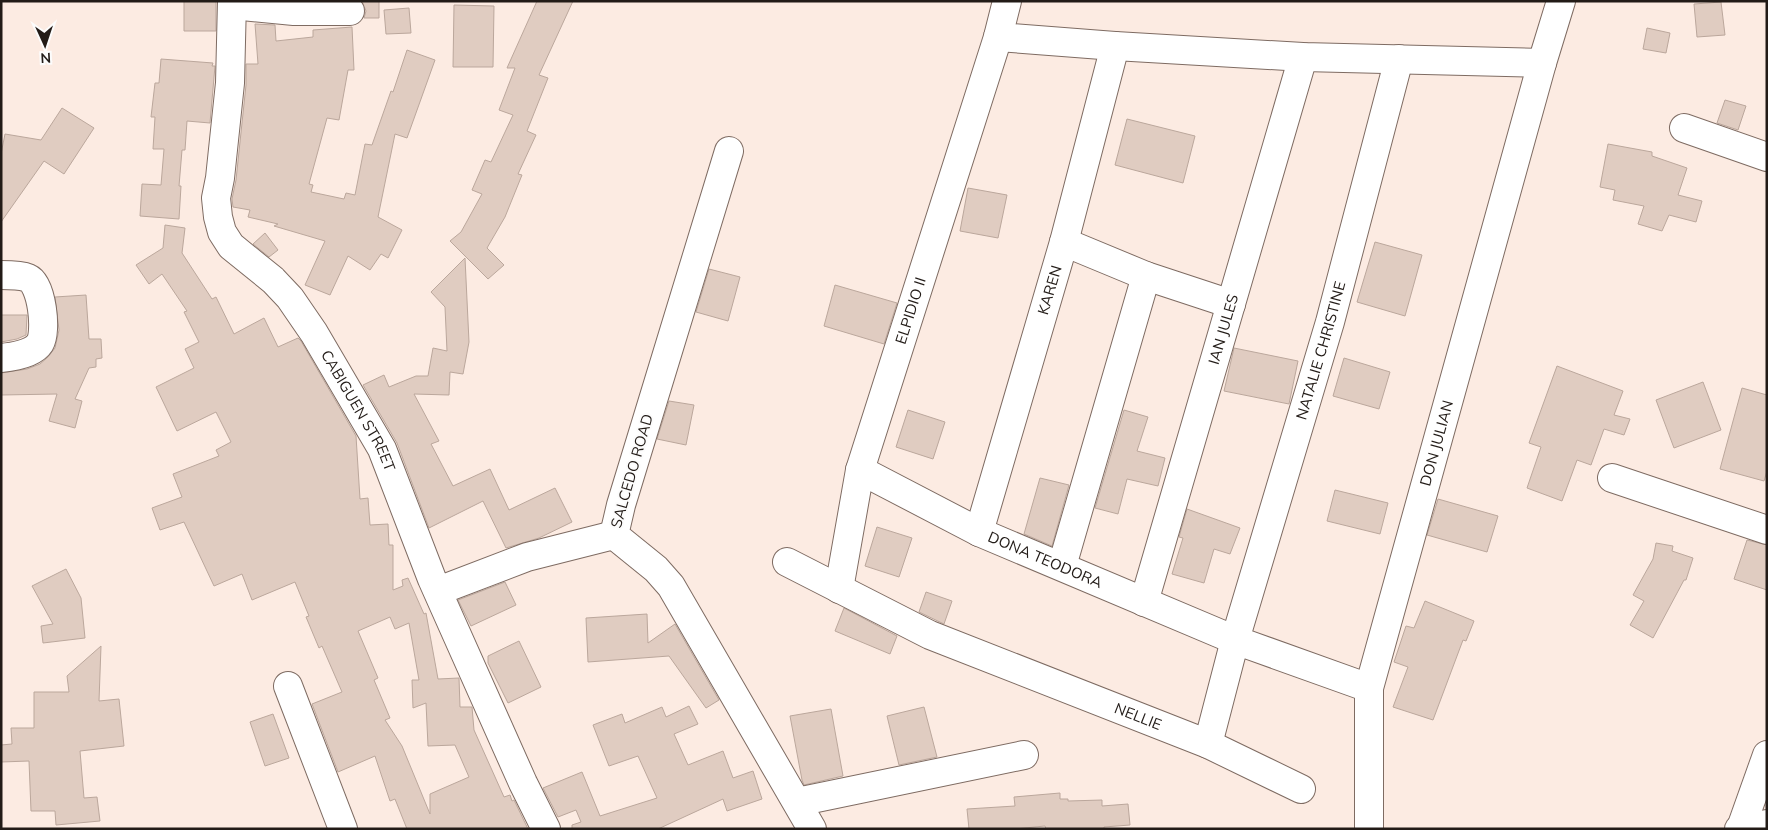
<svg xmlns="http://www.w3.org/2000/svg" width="1768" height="830" font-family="Mulish,sans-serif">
	<rect width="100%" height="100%" fill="#fcebe2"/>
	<!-- building -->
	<path fill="#e0ccc1" stroke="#bba79c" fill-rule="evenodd" d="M184,1H216V31H184Z
		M362,1H379V18H364L366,11Z
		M537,1H573L539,75L548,78L527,131L536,135L518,174L522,175L505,217L487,248L504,265L488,279L450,241L461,232L482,194L472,190L485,160L491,162L513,115L499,110L515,68H507Z
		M1721,2L1725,35L1697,37L1694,4Z
		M454,5L494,6L493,67H453Z
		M409,8L411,33L386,34L384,10Z
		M255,24L275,25L276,41L313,37V30L352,27L354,70H348L339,120L327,118L309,184L313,185L311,192L344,199L346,193L355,195L365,144L372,145L391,91L393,92L407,50L435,60L407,138L395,134L378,217L402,230L388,258L381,254L370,270L348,256L330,295L305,285L325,241L274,226L278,224L248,217L250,210L233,207L232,199L236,180L246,85V64H258Z
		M1647,28L1670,33L1666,53L1643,49Z
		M161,59L213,63L212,66H215L210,123L187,121L185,150H182L179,186H181L179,219L140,216L142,184L161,185L164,149H153L155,117H151L155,83H159Z
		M1725,100L1746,106L1738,130L1717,123Z
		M62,108L94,128L64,174L44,161L1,222V154L5,134L41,140Z
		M1127,119L1195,136L1183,183L1115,165Z
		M1608,144L1652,152V156L1687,168L1678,195L1702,201L1696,222L1669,215L1662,231L1638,224L1644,206L1613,200L1615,190L1600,187Z
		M968,188L1007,195L998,238L960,231Z
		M165,225L185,228L182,253L212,299L216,297L234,334L264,318L278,347L298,338L301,341L356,436L360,499L368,498L370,525L388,524L389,545H393V590L403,586L402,580L408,578L424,614L426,613L438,679L459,678L460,707H472L474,730L504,797L510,795L512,801L514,800L528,829H407L395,799L390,801L375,756L338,772L312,704L342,692L322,646L319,648L306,617L309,616L295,582L252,600L242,574L214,586L184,522L160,530L152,508L182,497L173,474L219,456L216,450L231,442L216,412L177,431L156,387L194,368L185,349L199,342L184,312L187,311L162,274L149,284L136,265L163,248ZM390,617L395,629L409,623L419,680H412L413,708L426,703L428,746L455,745L469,777L430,794V814L402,746L385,720L390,718L374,680L378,678L358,631Z
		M265,233L278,250L269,257L253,244Z
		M1375,242L1422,255L1405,316L1357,302Z
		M465,258L469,342L463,374L450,372L449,395L414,394L439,441L431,444L453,486L490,469L509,510L555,488L572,522L539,538L506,548L483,501L429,528L397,443L363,385L384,375L389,387L416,376H428L433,348L447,351L445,307L431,292Z
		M709,269L740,277L728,321L696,312Z
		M835,285L897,303L884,344L824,326Z
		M86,295L89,339H101L102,358L96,359V367L89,368L75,399L82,401L75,428L49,421L57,394L1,395V373L27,369L40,364L48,357L55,348L59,330L55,297Z
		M1,315H27L26,335L17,339L1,342Z
		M1234,348L1298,361L1289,404L1224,391Z
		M1344,358L1390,372L1379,409L1333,396Z
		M1557,366L1623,391L1614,415L1630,419L1624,435L1604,429L1591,465L1577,460L1562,501L1527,488L1541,447L1529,443Z
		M1703,382L1721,430L1674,448L1656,400Z
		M1742,388L1767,395V471L1764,481L1720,469Z
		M669,401L694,405L686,445L657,439Z
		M908,410L945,422L933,459L896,447Z
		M1124,410L1148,417L1137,451L1165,458L1158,486L1127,479L1118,514L1095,508Z
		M1040,478L1069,485L1052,546L1024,534Z
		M1335,490L1388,503L1380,534L1327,521Z
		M1438,499L1498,516L1487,552L1427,535Z
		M1187,509L1240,528L1230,554L1214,549L1204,583L1172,574L1183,538L1179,537Z
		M877,527L912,538L899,577L865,566Z
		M1747,540L1767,545V590L1734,579Z
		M1656,543L1673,546L1672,551L1693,558L1686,580H1684L1653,638L1630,625L1644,601L1633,595L1653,559Z
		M66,569L81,598L85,638L43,643L41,626L53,624L32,586Z
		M505,582L516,605L471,626L458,600Z
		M926,592L952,601L944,624L919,612Z
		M1425,601L1474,621L1466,641L1463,640L1433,720L1393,707L1408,667L1394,662L1406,626L1414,628Z
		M844,608L897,636L890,654L835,631Z
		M647,614L648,643L675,624L719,700L706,708L669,656L588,662L586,618Z
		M519,641L541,687L508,703L488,663V656Z
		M101,646L99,701L119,699L124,746L80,751L84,798L97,797L100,821L56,825L55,811H31L29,761L1,762V745L12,744L11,728H34V692H69L67,676Z
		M689,706L698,724L674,734L688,765L723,751L733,778L753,771L762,799L727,811L723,799L658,829H572V825L581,822L576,810L558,817L543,788L582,772L600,816L657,798L638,756L609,766L593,725L622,714L625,723L662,707L666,717Z
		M924,707L937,757L899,765L887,716Z
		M831,709L843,776L804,785L802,780L790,716Z
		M273,714L289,758L265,766L250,722Z
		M1060,793V799H1068V801L1102,800V806L1128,804L1130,825L1104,827V829H1046L1045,826L1015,829H969L967,809L1015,806L1014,797Z"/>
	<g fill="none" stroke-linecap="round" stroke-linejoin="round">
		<defs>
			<g id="minor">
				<path id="s1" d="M232,1L230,83L220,178L216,198L218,217L222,232L231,246L273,280L290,298L314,333L382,449L432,579L523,783L546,829"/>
				<path d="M232,5L294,11H350"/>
				<path d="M998,37L1115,46L1303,57L1542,63"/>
				<path d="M1684,128L1767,157"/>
				<path d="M729,151L621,505L614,535L656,569L671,586L812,829"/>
				<path d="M1,275C9,275 21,275 28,278C42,284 47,331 40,343C33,354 12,357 1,358"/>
				<path d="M1146,276L1231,304"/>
				<path id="s2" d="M860,470L979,532L1235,640L1330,322L1399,59"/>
				<path d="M1612,478L1767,530"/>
				<path id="s3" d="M979,532L1064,242L1115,46"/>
				<path id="s4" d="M787,562L930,635L1208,744L1235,640L1369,688"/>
				<path d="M1062,566L1146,276L1064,242"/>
				<path id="s5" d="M839,589L860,470L998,37L1007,1"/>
				<path d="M438,591L527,557L614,535"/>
				<path id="s6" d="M1144,602L1303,57"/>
				<path d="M288,686L343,829"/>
				<path d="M1208,744L1301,789"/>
				<path d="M797,802L1024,755"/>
				<path d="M1741,828L1767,755"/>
				<path id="s7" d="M1369,829V688L1542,63L1561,1"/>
				<path d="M1739,829L1767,824"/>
			</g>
		</defs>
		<!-- minor casing -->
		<use href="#minor" stroke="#7e6b62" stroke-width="30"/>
		<!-- minor -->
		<use href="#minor" stroke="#fff" stroke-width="28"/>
	</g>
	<g text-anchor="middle" stroke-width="4" stroke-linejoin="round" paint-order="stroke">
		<!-- street labels -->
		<g font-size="15" fill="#221b17" stroke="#fcfcfc">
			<text dy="5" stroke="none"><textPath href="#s3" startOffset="252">KAREN</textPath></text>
			<text dy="5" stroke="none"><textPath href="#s5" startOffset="288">ELPIDIO II</textPath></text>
			<text dy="5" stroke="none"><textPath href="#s6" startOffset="284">IAN JULES</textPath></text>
			<text dy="5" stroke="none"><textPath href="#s2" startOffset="714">NATALIE CHRISTINE</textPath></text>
			<text dy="5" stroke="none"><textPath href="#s1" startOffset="460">CABIGUEN STREET</textPath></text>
			<text dy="5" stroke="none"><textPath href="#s7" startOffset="395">DON JULIAN</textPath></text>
			<text transform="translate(632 471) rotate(-74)" y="5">SALCEDO ROAD</text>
			<text dy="5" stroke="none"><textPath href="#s2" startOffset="206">DONA TEODORA</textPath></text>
			<text dy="5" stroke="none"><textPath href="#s4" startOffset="384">NELLIE</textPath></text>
		</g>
	</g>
	<!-- border -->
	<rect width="1768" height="830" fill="none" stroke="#221b17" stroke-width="5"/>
	<!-- north arrow -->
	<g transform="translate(45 45) rotate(177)" stroke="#fcfcfc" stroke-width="4" paint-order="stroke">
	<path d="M0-4L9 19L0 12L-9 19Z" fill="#221b17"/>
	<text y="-8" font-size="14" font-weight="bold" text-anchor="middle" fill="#221b17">N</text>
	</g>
</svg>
